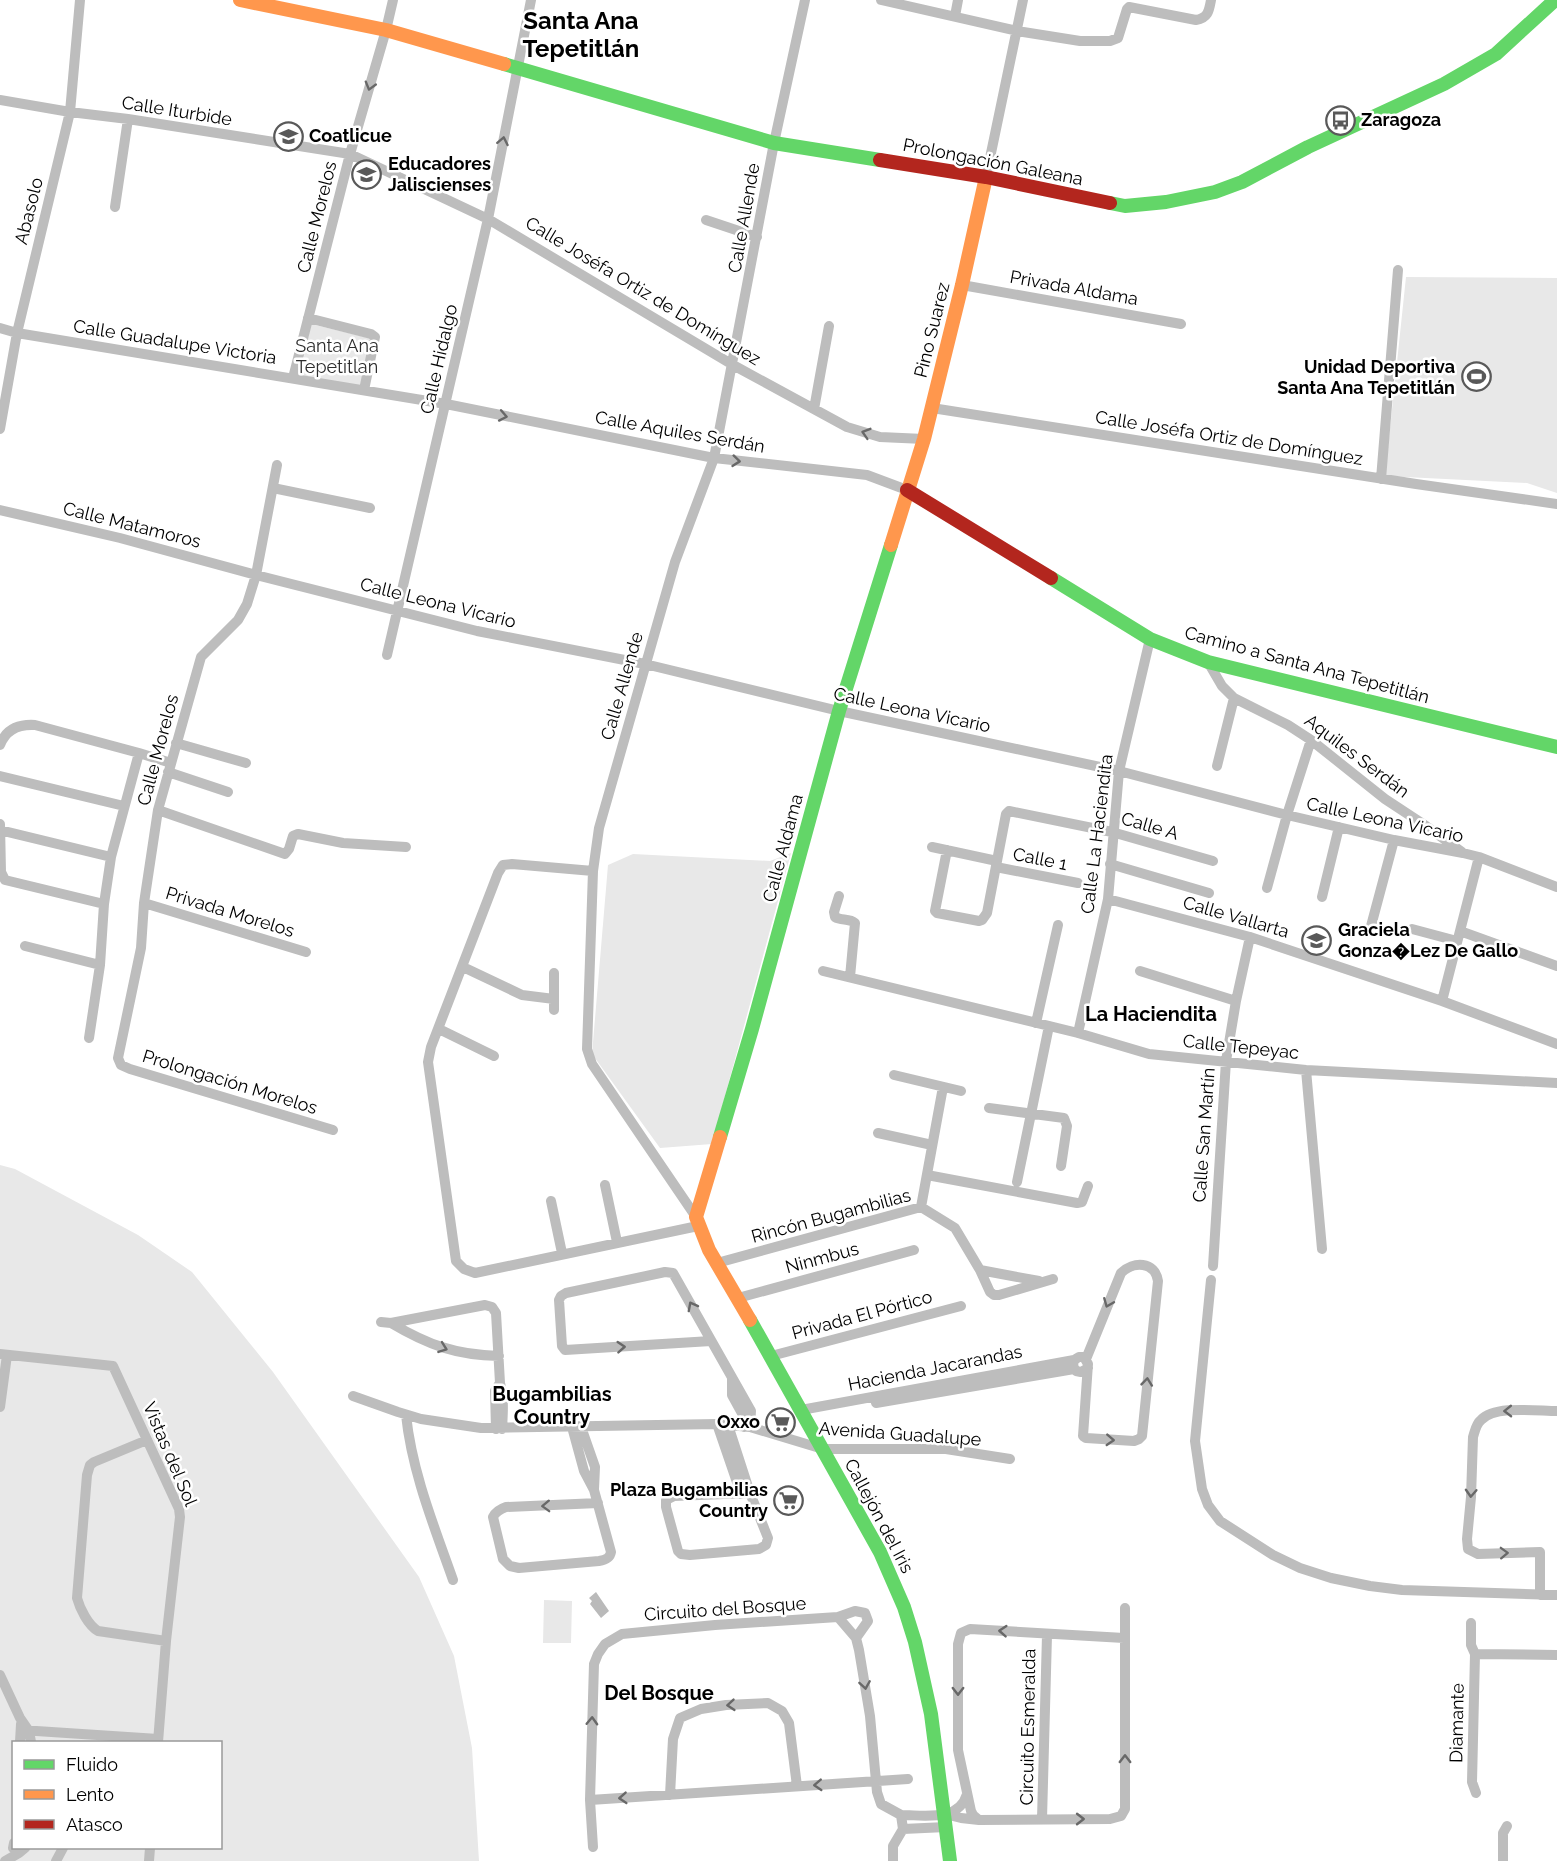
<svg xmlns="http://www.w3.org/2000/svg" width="1557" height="1861" font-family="Raleway,sans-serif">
	<rect width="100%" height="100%" fill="#fff"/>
	<!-- green -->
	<path fill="#e8e8e8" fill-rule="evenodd" d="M1406,277L1557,278V493L1527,483L1385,476Z
		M311,324L373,339L362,387L300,375Z
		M791,853L712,1144L660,1148L592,1054L608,865L633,854L770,861Z
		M0,1165L15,1169L138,1235L192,1272L273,1372L419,1577L454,1656L472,1748L479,1861H0ZM14,1742H220V1848H14Z
		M544,1600L572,1601L571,1643H543Z"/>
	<!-- water -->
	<path fill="#bababa" d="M596,1592L609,1611L601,1618L590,1604L592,1601L589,1598Z"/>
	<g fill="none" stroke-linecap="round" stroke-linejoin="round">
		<!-- street -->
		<path stroke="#bdbdbd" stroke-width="10" d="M881,0L1017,31L1080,41H1110L1118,38L1127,9L1129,7L1196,20C1208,18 1209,11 1211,0
			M955,16L958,0
			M0,100L70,112L128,119L350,154L488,219L733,365L847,427L880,437L924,439
			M986,177L1023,0
			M115,207L128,119
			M706,220L757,237
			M962,285L1181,324
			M308,318L371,334L375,337L364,390
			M0,328L17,333L446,404L714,458L867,475L907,490
			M293,378L350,154L386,30L393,0
			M932,408L1416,484L1557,504
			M814,409L829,326
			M0,429L17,333L70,112L80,0
			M277,465L256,575L247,604L238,620L201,657L158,810L144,903L141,948L118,1058L121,1065L130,1069L333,1130
			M1381,479L1398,270
			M273,488L370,508
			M0,510L120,538L256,575L477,631L645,664L839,711L1119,771L1287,815L1394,840L1463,853L1479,857L1557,887
			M387,655L488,219L531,0
			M1208,662L1222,686L1234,698L1288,725L1311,740L1385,799L1426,826L1462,852
			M176,743L246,763
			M0,745C6,729 19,724 35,725L139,753L171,763
			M1217,766L1234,698
			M168,772L228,792
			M0,776L124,806
			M158,810L285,854L289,849L293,836L298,834L343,843L406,847
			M0,824L1,872L5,880L104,904
			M0,830L111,857
			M932,847L997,861
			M947,850L935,911L937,913L979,921L982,920L987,913L1006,814L1009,811L1112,832L1213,861
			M1110,864L1209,893
			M996,867L1078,883
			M593,871L512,864L503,865L498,873L431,1047L428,1062L456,1261L464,1269L475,1273L698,1226
			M1267,888L1287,815L1311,740
			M839,896L834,912L835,917C841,921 849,918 855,923L850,977
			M1322,897L1339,827
			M1108,899L1250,937L1442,1001L1557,1044
			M144,903L306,952
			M1371,926L1394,840
			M1412,929L1457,941
			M1460,931L1557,966
			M25,946L100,965
			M463,967L522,995L554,999
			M823,971L1078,1033L1149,1054L1306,1070L1557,1083
			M1140,971L1236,1001
			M1442,1001L1479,857
			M554,1010V973
			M1036,1023L1058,925
			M439,1029L494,1056
			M1078,1033L1108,899L1119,771L1150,639
			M89,1038L100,965L104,904L111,857L139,753
			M1306,1070L1322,1249
			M894,1075L961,1091
			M989,1108L1064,1118L1067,1126L1061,1166
			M878,1133L932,1145
			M927,1175L1077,1203L1082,1202L1088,1186
			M1017,1182L1049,1026
			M605,1185L617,1242
			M551,1201L562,1253
			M921,1207L955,1228L980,1270L990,1292L994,1295H999L1053,1279
			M921,1207L943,1087
			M696,1217L592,1064L587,1049L593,871L599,828L675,562L714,458L774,143L805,0
			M717,1263L921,1207
			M1213,1266L1226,1061L1236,1001L1250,937
			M980,1270L1039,1281
			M1211,1280L1195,1441L1202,1489L1208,1505L1220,1521L1273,1555L1300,1568L1331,1578L1370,1586L1402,1590L1557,1595
			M738,1298L914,1250
			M381,1322L391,1323L485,1305L492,1307L496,1313L500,1383C504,1398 503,1413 502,1429
			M391,1323C428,1345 456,1355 499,1356
			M711,1341L565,1350L562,1346L559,1300L561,1296L566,1293L665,1272L673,1273L751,1411L750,1427
			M0,1354L113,1366L179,1509L180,1517L166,1641L158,1742
			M771,1356L961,1306
			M1086,1359L1121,1273C1133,1261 1155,1261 1158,1281L1142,1436L1139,1439L1134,1441L1086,1438L1083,1436L1088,1364L1084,1357H1079L1074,1360L1073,1366L1076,1371L1081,1372L1088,1368
			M732,1379V1395L743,1415L744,1427
			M353,1396L398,1412L421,1419L481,1428L717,1424L750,1427L823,1449H946L1010,1459
			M876,1403L1074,1369
			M0,1407L7,1355
			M801,1410L1074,1360
			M406,1415C412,1472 434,1526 453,1580
			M717,1424L741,1494
			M728,1425L750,1493L768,1538L766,1545L759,1549L690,1555L681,1554L678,1551L666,1507V1500L674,1496L750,1493
			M572,1427L584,1471L594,1490L611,1552C610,1558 606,1560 599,1561L519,1568L510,1566L503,1559L493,1517C496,1511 500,1509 506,1507L598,1503
			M581,1427L595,1467L594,1489
			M496,1429L495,1391L500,1383
			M147,1440L94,1462L90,1465L87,1475L77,1598C80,1609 88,1625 98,1631L166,1641
			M1540,1595V1552L1478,1554L1468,1549L1467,1539L1471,1497L1473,1437C1475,1431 1476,1424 1481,1420C1495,1405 1537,1411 1557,1411
			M838,1617L855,1611L865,1613L868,1621L856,1638
			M1471,1623V1645L1475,1654L1472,1782L1476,1793
			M1475,1654L1557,1655
			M0,1675L20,1718L29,1731L31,1742
			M21,1730L158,1739
			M20,1742L21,1724
			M670,1795L673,1739L680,1718L701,1709L726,1705L768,1703L782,1711L789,1723L797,1786
			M590,1800L908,1779
			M945,1814L961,1818L979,1820L1110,1819L1121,1816L1125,1809V1608
			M901,1815C925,1815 959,1822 967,1794
			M1042,1819L1047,1635
			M979,1820L973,1815L971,1811L958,1750V1644L961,1633L970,1629L1124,1638
			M903,1829L946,1827
			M593,1847L590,1800L594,1664L598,1654L605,1644L622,1634L715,1625L838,1617L856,1638L859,1650L870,1716L877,1792L881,1804L901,1815L903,1829L893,1846V1861
			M13,1848L14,1843
			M5,1861L19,1853L25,1848
			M56,1861L63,1848
			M149,1861L150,1848
			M1503,1861V1833L1507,1826"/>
		<!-- fast -->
		<path stroke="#63d668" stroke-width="14" d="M504,64L774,143L880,160
			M1110,203L1125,206L1166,202L1215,192L1242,182L1308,147L1444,84L1496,54L1555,0
			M1051,578L1150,639L1208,662L1557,747
			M720,1137L752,1029L839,711L891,545
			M750,1320L880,1552L904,1607L915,1642L931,1714L950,1861"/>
		<!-- slow -->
		<path stroke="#ff974d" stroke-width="14" d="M240,0L386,30L504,64
			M891,545L924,439L962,285L986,177
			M720,1137L696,1217L709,1250L750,1320"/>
		<!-- jam -->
		<path stroke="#b3261e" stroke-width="14" d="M880,160L986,177L1110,203
			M907,490L1051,578"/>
	</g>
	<!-- one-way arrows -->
	<defs><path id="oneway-chevron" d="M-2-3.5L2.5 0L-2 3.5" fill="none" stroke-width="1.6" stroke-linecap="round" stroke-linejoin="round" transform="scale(1.5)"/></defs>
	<g stroke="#686868">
		<use href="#oneway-chevron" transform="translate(370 86) rotate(106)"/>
		<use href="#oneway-chevron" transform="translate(503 141) rotate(-79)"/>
		<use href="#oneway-chevron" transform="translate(503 416) rotate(11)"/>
		<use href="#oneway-chevron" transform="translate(866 433) rotate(-163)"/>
		<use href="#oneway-chevron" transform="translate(736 461) rotate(6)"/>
		<use href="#oneway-chevron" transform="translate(1108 1303) rotate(112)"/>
		<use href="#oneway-chevron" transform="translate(692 1306) rotate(-118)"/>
		<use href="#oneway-chevron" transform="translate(621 1347) rotate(-4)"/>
		<use href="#oneway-chevron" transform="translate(443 1348) rotate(20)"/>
		<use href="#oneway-chevron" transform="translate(1147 1382) rotate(-84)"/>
		<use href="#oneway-chevron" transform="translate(1508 1411) rotate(179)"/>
		<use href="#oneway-chevron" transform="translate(1110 1440) rotate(3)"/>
		<use href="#oneway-chevron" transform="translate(1471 1493) rotate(93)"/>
		<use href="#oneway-chevron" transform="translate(546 1506) rotate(178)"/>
		<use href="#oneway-chevron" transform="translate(1504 1553) rotate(-2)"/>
		<use href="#oneway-chevron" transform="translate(1003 1631) rotate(-176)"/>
		<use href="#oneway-chevron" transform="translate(865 1685) rotate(81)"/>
		<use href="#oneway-chevron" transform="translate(958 1691) rotate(90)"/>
		<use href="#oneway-chevron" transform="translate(731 1705) rotate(175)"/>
		<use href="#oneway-chevron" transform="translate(592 1721) rotate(-88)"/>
		<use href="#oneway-chevron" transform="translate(1125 1759) rotate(-90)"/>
		<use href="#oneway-chevron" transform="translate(818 1785) rotate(177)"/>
		<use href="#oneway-chevron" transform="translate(623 1798) rotate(176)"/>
		<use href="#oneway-chevron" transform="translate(1080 1819)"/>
	</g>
	<!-- icons -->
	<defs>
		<symbol id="bus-ring" viewBox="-11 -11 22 22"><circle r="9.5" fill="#fff" stroke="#595959" stroke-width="1.5"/><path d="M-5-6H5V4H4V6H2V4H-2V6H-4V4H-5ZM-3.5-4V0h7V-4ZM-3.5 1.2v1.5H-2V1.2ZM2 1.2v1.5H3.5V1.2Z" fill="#595959"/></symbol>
		<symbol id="school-ring" viewBox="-11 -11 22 22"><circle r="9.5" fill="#fff" stroke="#595959" stroke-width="1.5"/><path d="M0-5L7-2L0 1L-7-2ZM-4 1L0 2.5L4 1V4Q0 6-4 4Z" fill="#595959"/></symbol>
		<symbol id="stadium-ring" viewBox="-11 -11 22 22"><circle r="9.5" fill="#fff" stroke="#595959" stroke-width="1.5"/><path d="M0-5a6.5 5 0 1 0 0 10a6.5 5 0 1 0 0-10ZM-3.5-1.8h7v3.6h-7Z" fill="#595959"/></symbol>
		<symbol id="supermarket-ring" viewBox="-11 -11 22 22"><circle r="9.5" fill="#fff" stroke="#595959" stroke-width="1.5"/><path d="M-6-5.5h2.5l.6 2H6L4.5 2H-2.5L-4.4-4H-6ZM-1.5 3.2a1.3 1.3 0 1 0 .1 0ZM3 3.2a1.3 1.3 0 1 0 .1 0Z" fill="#595959"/></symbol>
	</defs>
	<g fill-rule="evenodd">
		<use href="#bus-ring" x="1324" y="104" width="33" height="33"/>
		<use href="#school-ring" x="272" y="120" width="33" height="33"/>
		<use href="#school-ring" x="350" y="158" width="33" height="33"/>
		<use href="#stadium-ring" x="1460" y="360" width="33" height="33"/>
		<use href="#school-ring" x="1300" y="924" width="33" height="33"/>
		<use href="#supermarket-ring" x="764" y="1406" width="33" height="33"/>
		<use href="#supermarket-ring" x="772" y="1484" width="33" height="33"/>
	</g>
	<g text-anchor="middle" stroke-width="5" stroke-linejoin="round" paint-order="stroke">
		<!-- street labels -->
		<g font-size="18" fill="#000" stroke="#fff">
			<text transform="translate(177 111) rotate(9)" y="6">Calle Iturbide</text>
			<text transform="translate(993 162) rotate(11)" y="6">Prolongación Galeana</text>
			<text transform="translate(29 211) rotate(-76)" y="6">Abasolo</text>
			<text transform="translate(317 217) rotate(-76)" y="6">Calle Morelos</text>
			<text transform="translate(744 218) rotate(-80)" y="6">Calle Allende</text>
			<text transform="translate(1074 288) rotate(10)" y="6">Privada Aldama</text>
			<text transform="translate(643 291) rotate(31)" y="6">Calle Joséfa Ortiz de Domínguez</text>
			<text transform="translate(932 330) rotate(-76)" y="6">Pino Suarez</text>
			<text transform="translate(175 342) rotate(9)" y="6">Calle Guadalupe Victoria</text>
			<text transform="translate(439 359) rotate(-77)" y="6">Calle Hidalgo</text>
			<text transform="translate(680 432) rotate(10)" y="6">Calle Aquiles Serdán</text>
			<text transform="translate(1229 438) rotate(9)" y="6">Calle Joséfa Ortiz de Domínguez</text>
			<text transform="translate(132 525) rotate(14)" y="6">Calle Matamoros</text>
			<text transform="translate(438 603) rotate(14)" y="6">Calle Leona Vicario</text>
			<text transform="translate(1307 665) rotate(15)" y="6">Camino a Santa Ana Tepetitlán</text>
			<text transform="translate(622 686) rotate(-74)" y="6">Calle Allende</text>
			<text transform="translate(912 710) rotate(12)" y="6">Calle Leona Vicario</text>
			<text transform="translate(158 750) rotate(-75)" y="6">Calle Morelos</text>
			<text transform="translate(1357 756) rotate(37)" y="6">Aquiles Serdán</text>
			<text transform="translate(1385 820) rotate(12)" y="6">Calle Leona Vicario</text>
			<text transform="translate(1150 826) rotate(16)" y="6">Calle A</text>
			<text transform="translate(1097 834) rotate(-83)" y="6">Calle La Haciendita</text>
			<text transform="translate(783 848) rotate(-75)" y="6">Calle Aldama</text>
			<text transform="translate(1040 859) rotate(11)" y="6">Calle 1</text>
			<text transform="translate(230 912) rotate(17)" y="6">Privada Morelos</text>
			<text transform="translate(1236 917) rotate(16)" y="6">Calle Vallarta</text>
			<text transform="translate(1241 1047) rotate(6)" y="6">Calle Tepeyac</text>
			<text transform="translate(230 1082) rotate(17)" y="6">Prolongación Morelos</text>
			<text transform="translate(1204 1135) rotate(-86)" y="6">Calle San Martín</text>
			<text transform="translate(831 1216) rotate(-15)" y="6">Rincón Bugambilias</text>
			<text transform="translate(822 1258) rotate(-15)" y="6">Ninmbus</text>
			<text transform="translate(862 1315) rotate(-15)" y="6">Privada El Pórtico</text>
			<text transform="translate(935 1368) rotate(-11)" y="6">Hacienda Jacarandas</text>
			<text transform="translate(900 1434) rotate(4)" y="6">Avenida Guadalupe</text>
			<text transform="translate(170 1454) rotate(67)" y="6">Vistas del Sol</text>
			<text transform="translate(879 1516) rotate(62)" y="6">Callejón del Iris</text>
			<text transform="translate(725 1609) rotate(-4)" y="6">Circuito del Bosque</text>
			<text transform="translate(1457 1723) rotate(-89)" y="6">Diamante</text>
			<text transform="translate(1028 1727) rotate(-89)" y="6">Circuito Esmeralda</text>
		</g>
		<!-- poi labels -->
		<g font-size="18" font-weight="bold" fill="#000" stroke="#fff" text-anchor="start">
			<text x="1361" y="126">Zaragoza</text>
			<text x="309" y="142">Coatlicue</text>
			<text x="388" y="170">Educadores<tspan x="388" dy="21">Jaliscienses</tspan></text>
			<text x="1455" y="373" text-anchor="end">Unidad Deportiva<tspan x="1455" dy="21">Santa Ana Tepetitlán</tspan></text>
			<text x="1338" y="936">Graciela<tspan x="1338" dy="21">Gonza�Lez De Gallo</tspan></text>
			<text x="760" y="1428" text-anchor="end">Oxxo</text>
			<text x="768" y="1496" text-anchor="end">Plaza Bugambilias<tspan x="768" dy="21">Country</tspan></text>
		</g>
		<!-- park labels -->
		<g font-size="18" fill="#2c2c2c" stroke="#fff">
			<text x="337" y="352">Santa Ana<tspan x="337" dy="21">Tepetitlan</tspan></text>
		</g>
		<!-- neighbourhood labels -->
		<g font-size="20" font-weight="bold" fill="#000" stroke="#fff">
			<text x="1151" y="1021">La Haciendita</text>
			<text x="552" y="1401">Bugambilias<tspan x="552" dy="23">Country</tspan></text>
			<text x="659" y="1700">Del Bosque</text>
		</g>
		<!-- district labels -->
		<g font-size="24" font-weight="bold" fill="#000" stroke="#fff">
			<text x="581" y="29">Santa Ana<tspan x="581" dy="28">Tepetitlán</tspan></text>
		</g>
	</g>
	<!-- legend -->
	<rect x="12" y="1741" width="210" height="108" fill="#ffffff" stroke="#999999" stroke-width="1.5"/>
	<rect x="24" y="1760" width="30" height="9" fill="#63d668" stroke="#999999" stroke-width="1.5"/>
	<text x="66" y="1771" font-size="18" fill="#000000">Fluido</text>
	<rect x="24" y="1790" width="30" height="9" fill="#ff974d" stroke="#999999" stroke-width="1.5"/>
	<text x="66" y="1801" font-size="18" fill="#000000">Lento</text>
	<rect x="24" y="1820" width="30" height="9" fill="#b3261e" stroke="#999999" stroke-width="1.5"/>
	<text x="66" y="1831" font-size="18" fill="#000000">Atasco</text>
</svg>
